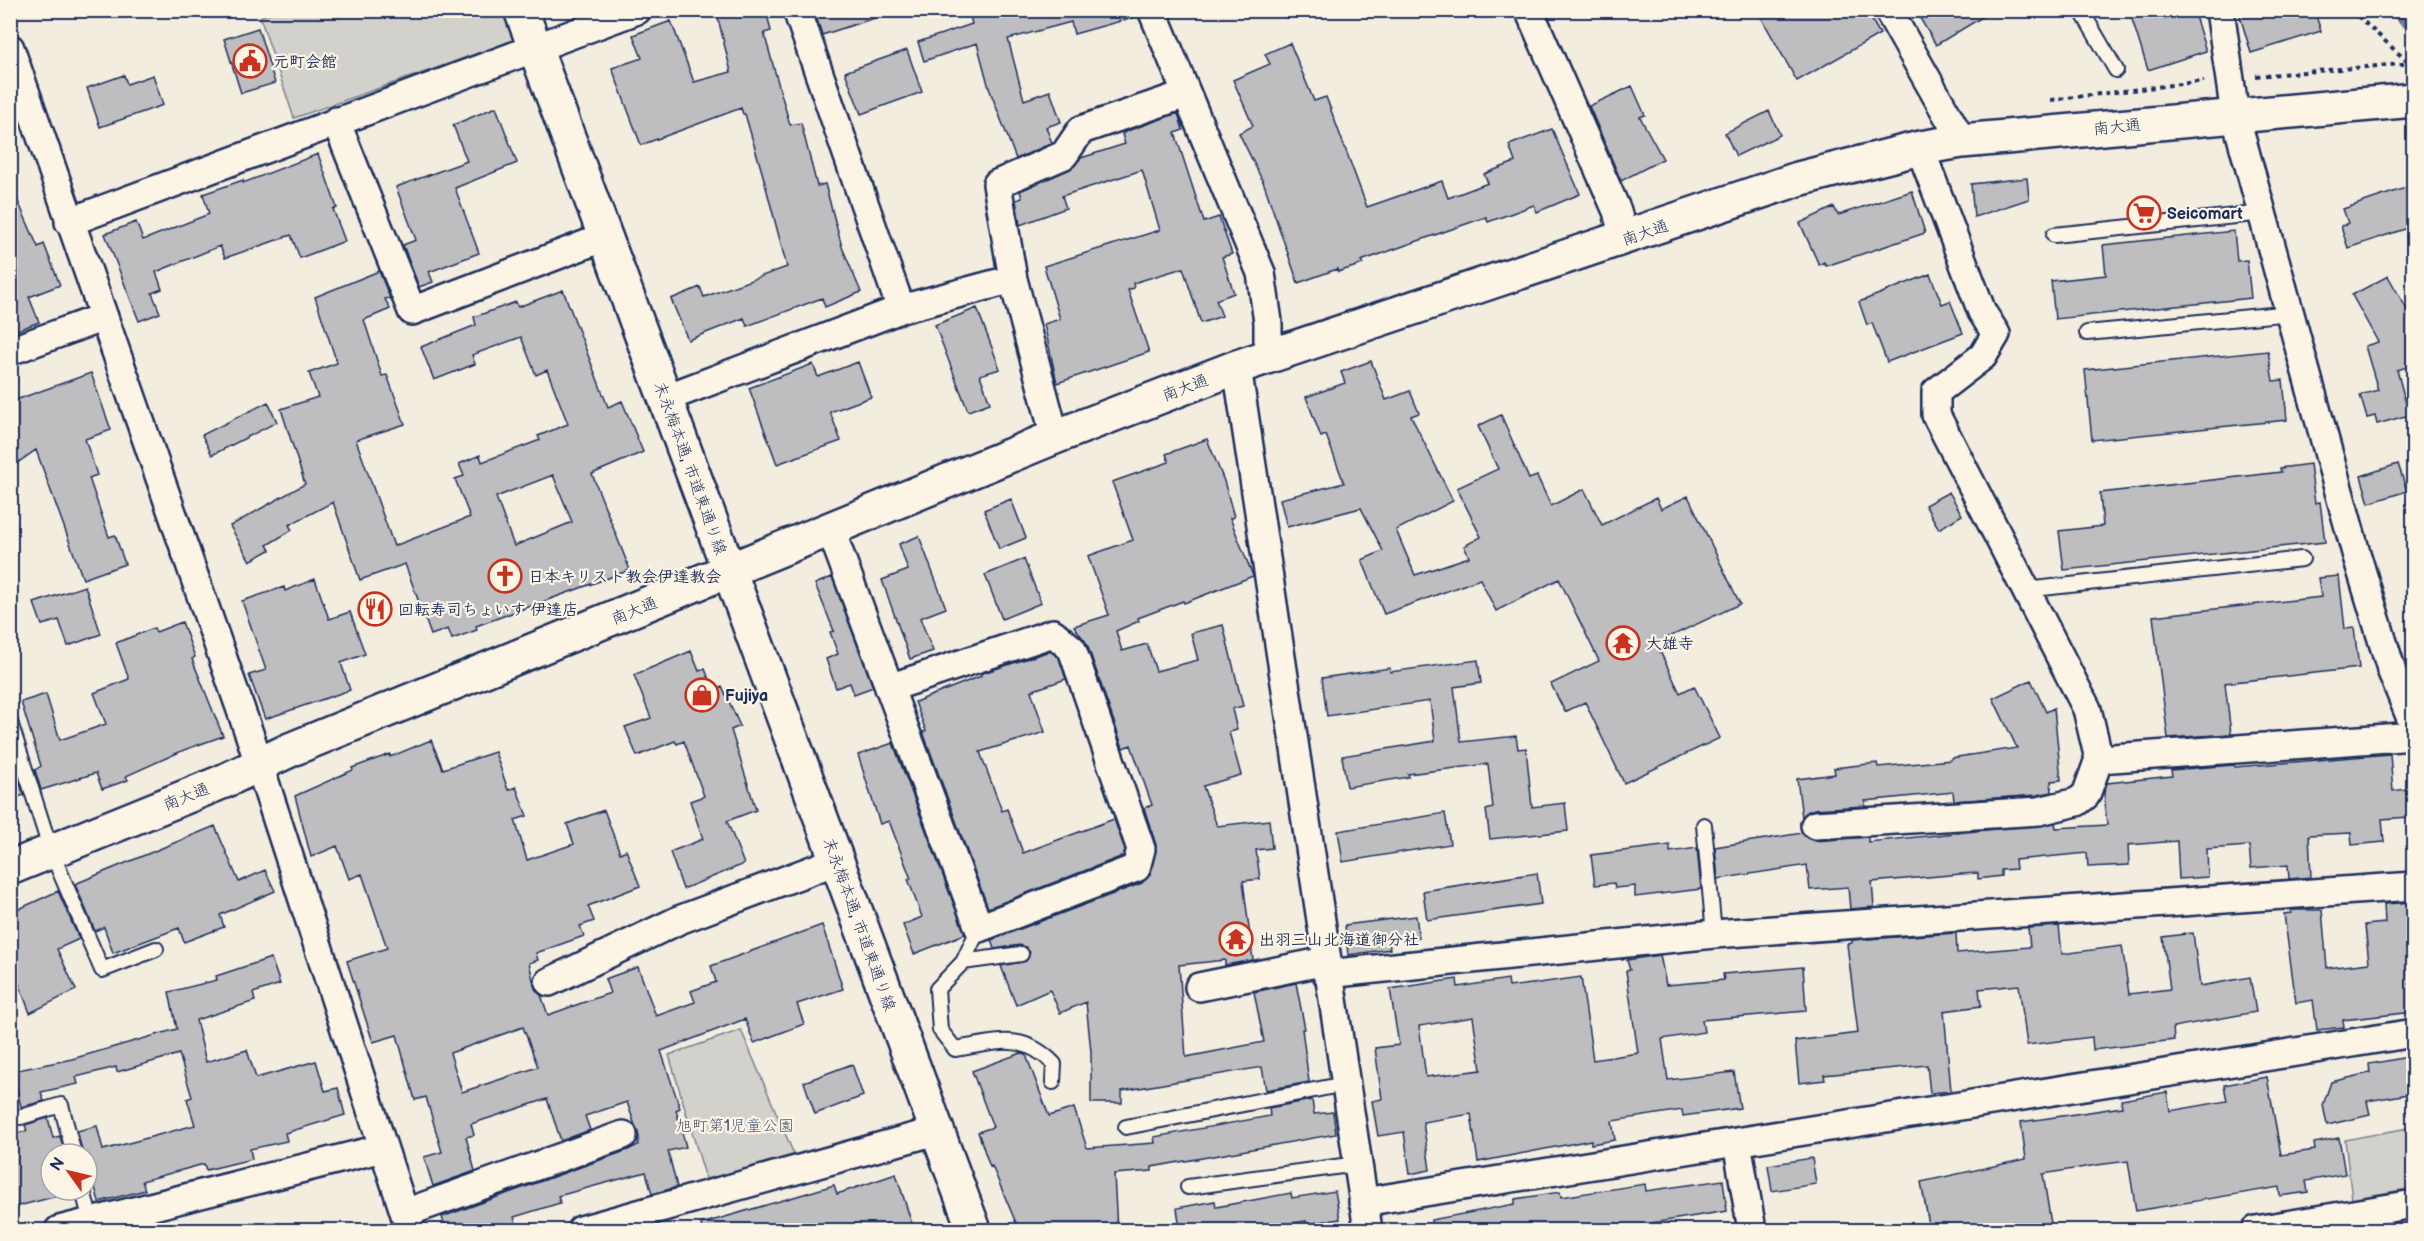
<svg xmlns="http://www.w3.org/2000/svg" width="2424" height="1241" font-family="'Balsamiq Sans','Klee One',sans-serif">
	<rect width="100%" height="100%" fill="#f3ede0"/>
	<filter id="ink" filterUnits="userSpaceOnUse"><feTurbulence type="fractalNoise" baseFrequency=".0167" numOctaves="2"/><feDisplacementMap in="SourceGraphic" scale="12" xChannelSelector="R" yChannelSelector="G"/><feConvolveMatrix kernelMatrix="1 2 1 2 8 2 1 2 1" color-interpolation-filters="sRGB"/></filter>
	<g filter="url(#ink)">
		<!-- green -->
		<path fill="#d3d1cc" stroke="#778095" stroke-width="1.5" d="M277,10L507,11L516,40L294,118L260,17Z
			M741,1030L796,1159L706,1179L669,1055Z
			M2413,1127V1188L2352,1199L2345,1140Z"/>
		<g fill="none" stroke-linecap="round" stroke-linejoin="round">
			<!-- stream -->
			<path stroke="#707a91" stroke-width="8" d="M2391,10L2414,31"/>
		</g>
		<!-- building -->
		<path fill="#bebec0" stroke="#1b2f5e" stroke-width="1.5" fill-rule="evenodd" d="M716,10H766L771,31L764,33L790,125L801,123L817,186L825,184L842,247L861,292L825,307L822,298L747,326L744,318L688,340L671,299L700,287L704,297L787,267L762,172L745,114H743L741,108L641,145L612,68L642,58L633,35L671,21L694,82L731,72Z
			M814,10H883L884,15L822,35Z
			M991,10H1134L1135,17L1074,34L1071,22L1008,39L1024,100L1050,91L1061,122L1046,127L1052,143L1016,159L989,88L977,43L924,61L918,42L972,24L970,16Z
			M1757,10H1866L1880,34L1797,81Z
			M1915,10H1994L1936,45Z
			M2129,10H2193L2206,51L2148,70Z
			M2257,10H2314L2321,31L2251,53L2240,16Z
			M258,28L275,83L241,93L224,39Z
			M1290,43L1314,101L1326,97L1367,207L1442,181L1448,198L1488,183L1484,174L1515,162L1509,145L1552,129L1580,194L1537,212L1534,205L1488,222L1486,217L1361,261L1363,264L1338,272L1337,269L1298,283L1264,184L1239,133L1253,126L1233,80L1270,64L1265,54Z
			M907,50L922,92L861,114L845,72Z
			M124,75L127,84L153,75L163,105L100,127L87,88Z
			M1632,86L1645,115L1640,117L1663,159L1621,181L1589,106Z
			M496,107L517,163L455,188L479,253L429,272L433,282L419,287L403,245L416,240L396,187L467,161L453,125Z
			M1769,111L1780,135L1736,156L1725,133Z
			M1178,113L1183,130L1175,133L1204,222L1219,217L1232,254L1222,257L1234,293L1216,300L1222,316L1201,323L1183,268L1133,283L1134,288L1128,290L1149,352L1057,383L1044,324L1060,319L1044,266L1160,230L1142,170L1062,196L1066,208L1020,225L1016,200L1022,198L1020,191L1070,169L1081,158L1125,144L1122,134L1127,131Z
			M318,154L337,208L333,209L345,241L300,258L291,235L225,258L220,246L156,272L162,289L152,293L160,313L139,321L105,234L136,222L143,240L209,214L203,194L243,180V183Z
			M2027,178L2029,199L1974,217L1971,184Z
			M10,183L38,247L44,244L60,285L29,297L39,322L10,333Z
			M2414,185V226L2348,248L2341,226L2348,223L2343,209Z
			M1912,191L1925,233L1826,266L1824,262L1819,265L1800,223L1834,207L1838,215Z
			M2234,231L2237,261L2247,260L2251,298L2055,319L2051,281L2106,275L2103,245Z
			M379,271L390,298L385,299L390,309L364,320L382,376L387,375L405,424L356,440L394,546L470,517L455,479L464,476L459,464L480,455L482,462L540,440L538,436L568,424L547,370L536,375L521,337L472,355L475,364L434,380L421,347L476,325L474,317L516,302L518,307L563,290L608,407L622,401L643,452L592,474L630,570L476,626L477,630L452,639L448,629L431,635L405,564L360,580L333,502L289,525L292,530L267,545L270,550L250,561L230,526L305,484L281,409L318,397L309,373L337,363L315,297ZM553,475L572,522L514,546L496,497Z
			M1930,274L1942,304L1950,301L1963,333L1887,362L1872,323L1867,325L1859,302Z
			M2388,276L2414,322V365L2397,370L2409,415L2377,424L2375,416L2367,418L2360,395L2378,390L2365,346L2378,342L2352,295Z
			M977,308L1000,369L980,375L990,403L968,411L935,325Z
			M2268,351L2273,381L2283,380L2287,420L2092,440L2085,370Z
			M1371,361L1386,400L1410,391L1419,413L1411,416L1453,501L1396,530L1415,575L1469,557L1464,546L1481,537L1457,488L1498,469L1478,426L1501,415L1529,479L1537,476L1551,506L1584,489L1602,525L1656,498L1661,509L1688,496L1740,604L1656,643L1680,693L1694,686L1720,738L1624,783L1585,702L1565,712L1551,684L1599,661L1559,579L1496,611L1480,579L1384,614L1362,560L1383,551L1361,508L1287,527L1280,499L1344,483L1326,435L1321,437L1306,397L1345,383L1341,372Z
			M858,362L871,397L830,412L841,441L777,464L749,388L813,364L818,377Z
			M91,373L111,430L85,439L97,475L89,478L109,537L115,535L125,564L83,579L36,450L10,468V402Z
			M268,402L277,422L212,455L202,435Z
			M1207,439L1224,481L1234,517L1230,518L1253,576L1184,603L1183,601L1138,618L1139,621L1116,631L1122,651L1147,644L1156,671L1198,660L1191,633L1223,625L1243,706L1232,709L1237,730L1229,732L1241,775L1203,786L1217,826L1269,820L1272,848L1256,850L1260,879L1243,881L1253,960L1225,965V960L1179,965L1186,1057L1264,1042L1254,992L1296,983L1305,1029H1302L1309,1082L1266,1090L1262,1067L1122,1091V1103H1091V1052L1086,1002L1060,1013L1050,990L1016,1005L1001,966L1026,961L1030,952L1020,945L994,949L991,940L1142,883L1151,873L1156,845L1144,808L1152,805L1131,745L1123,748L1087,644L1074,626L1109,615L1088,556L1133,540L1112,482L1169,462L1166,454Z
			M2310,464L2315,503L2320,502L2325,542L2064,570L2059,531L2103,526L2100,493L2281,472L2280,468Z
			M2398,464L2407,491L2369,503L2361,476Z
			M1949,492L1962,515L1939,529L1925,505Z
			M1011,499L1026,538L999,549L984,510Z
			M919,536L946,608L920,618L933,651L910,659L882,580L908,570L899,544Z
			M1024,559L1041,603L1002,619L985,575Z
			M2339,576L2345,629L2354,628L2359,668L2225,683L2231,734L2168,738L2153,616L2321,597L2318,578Z
			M832,577L873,687L854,694L850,683L836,688L826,659L838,654L830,632L834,631L815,584Z
			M315,579L329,619L350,612L365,654L341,663L350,690L265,719L249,675L266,670L242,601L284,587L285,591Z
			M85,586L101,634L68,646L59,620L42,625L34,603Z
			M182,622L195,657L192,659L223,736L184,750L126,776L128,780L102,789L96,773L41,790L35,770L41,766L21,702L46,694L60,740L106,724L94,693L129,679L116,643L154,628L156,632Z
			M691,651L699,671L705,669L713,690L722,686L740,726L731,730L756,810L727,821L744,864L683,889L670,852L703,839L690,801L704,796L684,741L677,744L675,741L637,756L625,727L651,718L634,675Z
			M1050,651L1059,658L1066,679L1031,691L1045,732L980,752L1002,811L1007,809L1023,853L1114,819L1125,850L1123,856L988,908L923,732L926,731L915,702L981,676L980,674Z
			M1478,660L1481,683L1454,687L1461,742L1516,736L1518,749L1526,748L1532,807L1565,803L1568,831L1490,839L1486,810L1493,808L1488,764L1408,774L1409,777L1347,787L1342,756L1435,741L1430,701L1327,716L1322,678L1390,668V672Z
			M2031,680L2046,712L2054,708L2061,780L2051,781L2052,792L2037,795L1954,801L1953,792L1865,801V806L1814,809L1802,817L1797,779L1835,774L1834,768L1877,763L1878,767L1951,760V758L2017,748L1993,698Z
			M431,740L443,769L495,752L508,790L516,787L527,816L515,820L527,860L574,844L567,824L604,810L620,853L626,850L640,886L588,906L594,921L580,926L584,936L536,953L538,960L529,963L535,988L541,995L548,1015L610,993L605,979L638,967L656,1016L695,1002L691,991L716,982L711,966L822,925L843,989L797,1004L804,1024L754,1043L745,1019L661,1051L680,1108L676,1110L686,1147L668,1151L677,1187L652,1194L646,1172L558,1196L560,1203L514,1217L518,1230H446L442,1217L628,1150L638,1145L639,1137L627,1102L585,1116L590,1130L561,1141L547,1099L471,1124L474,1135L466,1137L475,1171L433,1186L424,1157L442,1152L426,1097L415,1100L397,1035L373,1042L347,961L387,948L362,874L349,879L337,846L311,857L295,796L353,770L352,768L390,754V757ZM523,1027L538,1067L462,1092L450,1053Z
			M893,743L965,934L914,954L903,925L922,917L908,879H911L889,821L880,824L858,755Z
			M2390,754L2393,791L2406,789L2409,817L2382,819L2384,842L2352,845L2351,833L2309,835L2311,877L2289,879L2288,865L2251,868L2249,846L2207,849L2208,877L2179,879L2177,841L2128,845L2129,865L2088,867L2087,853L2015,860L2016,869L2001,870V876L1978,879V873L1961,874L1872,882L1874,907L1850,909L1848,887L1810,890L1807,865L1718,879L1715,847L1802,833L1815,841L1868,837V842L2055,823L2056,828L2107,825L2104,793L2107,783L2172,776L2171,770L2234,765L2235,767Z
			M19,781L24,795L10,800V786Z
			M1445,813L1450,844L1343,862L1338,831Z
			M215,826L239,882L265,870L275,891L220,915L224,927L184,942L179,928L113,953L104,927L95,931L75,884Z
			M1670,845V852L1697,848L1701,889L1635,897V886L1615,888L1614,883L1595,885L1591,855Z
			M1537,873L1541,904L1427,920L1423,891Z
			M58,891L79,939L57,949L76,990L30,1013L10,960V913Z
			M2414,902V1012L2343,1020L2344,1027L2317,1030L2313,1000L2296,1003L2284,914L2291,913V910H2322L2327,968L2369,963L2365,925L2385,923L2384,904Z
			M1416,916L1419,937L1389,941L1390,949L1348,955L1345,925Z
			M2059,926L2062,954L2122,946L2129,994L2170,989L2163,937L2193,933L2200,986L2250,977L2256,1012L2173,1027L2174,1040L2093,1050L2092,1037L2027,1045L2019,985L1979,989L1981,1006L1944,1011L1951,1091L1930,1093L1927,1065L1824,1075L1825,1080L1799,1083L1795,1041L1858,1033L1847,944L1852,943V940L1956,933L1957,953L2030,947L2028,928Z
			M1660,955L1666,985L1724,980L1723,974L1803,967L1806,1011L1702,1020L1704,1032L1662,1039L1668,1080L1734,1072L1740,1108L1683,1116L1682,1110L1612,1121L1615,1140L1591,1144V1140L1478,1162L1471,1114L1423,1122L1430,1170L1410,1174L1404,1132L1378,1136L1372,1101L1382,1099L1375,1048L1399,1045L1390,989L1457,979L1458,987L1508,979L1509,987L1581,977L1593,1060L1638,1053L1626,971L1630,970L1627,960ZM1473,1017L1481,1070L1426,1077L1419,1026Z
			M271,958L280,984L253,993L255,1001L196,1020L206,1062L247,1050L256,1078L316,1061L325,1091L338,1088L345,1115L285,1133L287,1141L250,1149L252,1159L206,1170L204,1164L142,1181L145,1190L99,1202L95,1187L92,1188L87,1182V1154H83L77,1131L97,1126L103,1150L195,1125L187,1099L192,1097L179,1054L117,1072L116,1067L76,1077L78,1084L41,1092L44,1101L21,1107L13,1071L72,1059L177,1029L169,992L217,980L216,976Z
			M1021,1053L1026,1055L1049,1116L1074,1108L1087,1148L1155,1143L1154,1137L1270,1116L1269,1108L1312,1100L1314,1114L1333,1112L1336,1134L1152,1167V1171L1114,1174L1117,1230H1019L992,1166L990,1167L978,1132L993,1127L972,1071Z
			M2414,1056V1093L2367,1101L2370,1115L2327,1125L2323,1105L2331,1082L2370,1073L2369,1064Z
			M852,1064L863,1096L815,1114L804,1082Z
			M2267,1077L2281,1155L2315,1150L2314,1143L2339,1138L2345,1174L2306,1181L2308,1192L2280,1196L2279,1187L2136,1211L2128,1161L2097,1165L2043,1174L2052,1230H1930L1921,1182L2026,1159L2021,1122L2122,1107L2121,1100L2167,1092L2170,1111L2227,1101L2224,1085Z
			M48,1118L53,1138L60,1136L65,1154H51V1190H74V1192L10,1208V1135L27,1131L25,1125Z
			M1812,1158L1816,1184L1772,1191L1768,1165Z
			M896,1174L914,1230H702L701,1224L804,1194L834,1185L837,1194Z
			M1723,1180L1727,1211L1651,1223L1653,1230H1432L1431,1220L1515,1204V1199L1560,1192L1561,1197L1645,1184L1646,1191Z
			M1335,1191L1340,1219L1306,1224V1221L1249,1230H1180L1177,1208L1215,1201L1216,1207L1291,1193L1292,1198Z"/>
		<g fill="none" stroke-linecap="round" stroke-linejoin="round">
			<defs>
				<path id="lane" d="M2081,10L2116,70
					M2054,235L2264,213
					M2087,333L2291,313
					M2025,590L2302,559
					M10,722L51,851L102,970L156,949
					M1704,825L1714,934
					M979,928L963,962L937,989L940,1030L955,1049C996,1043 1022,1031 1054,1064L1053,1082
					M963,962L1021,954
					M21,1117L61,1105L74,1154
					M1126,1127L1345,1084
					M1188,1187L1357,1164
					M83,1190L91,1222"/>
				<path id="street" d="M1152,10L1261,273L1268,322V357
					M1529,10L1617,211L1624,239
					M1888,10L1962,141
					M2220,10L2235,115L2356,553L2392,672L2414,726
					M10,48L250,736L410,1230
					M336,121L412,311L605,237
					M1920,148L1982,312L1996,334L1983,356L1936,392V415L2087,709L2099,759L2414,736
					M69,222L637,10
					M1013,279L997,184L1064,155L1081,130L1186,94
					M901,309L1013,279L1055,437
					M10,351L104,317
					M1237,367L1368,1230
					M666,398L901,309L797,10
					M830,528L979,928L1136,868L1141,849L1072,649L1053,633L889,688
					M1815,825L2039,811L2077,802L2086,795L2099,759
					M1327,974L1714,934L2414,886
					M549,982L679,920L836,861
					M1199,987L1326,961
					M1737,1142L1752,1230
					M1363,1202L2414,1033
					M405,1213L623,1135
					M59,1230L383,1148
					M581,1230L936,1131
					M2256,1230L2414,1204"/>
				<path id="secondary" d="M521,10L974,1230
					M10,868L222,782L292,749L1055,437L1237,367L1798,179L1920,148L1962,141L2414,100"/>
			</defs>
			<!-- lane casing -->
			<use href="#lane" stroke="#1b2f5e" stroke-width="18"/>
			<!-- street casing -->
			<use href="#street" stroke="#1b2f5e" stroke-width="32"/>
			<!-- secondary casing -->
			<use href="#secondary" stroke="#1b2f5e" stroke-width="38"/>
			<!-- path -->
			<path stroke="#1b2f5e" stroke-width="4" stroke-dasharray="4.5 4.5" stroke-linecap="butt" d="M2351,10L2409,63
				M2256,76L2414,63
				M2051,100L2204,81"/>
			<!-- lane -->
			<use href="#lane" stroke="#fcf5e5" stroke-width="14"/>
			<!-- street -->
			<use href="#street" stroke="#fcf5e5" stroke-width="27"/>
			<!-- secondary -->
			<use href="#secondary" stroke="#fcf5e5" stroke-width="33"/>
		</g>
	</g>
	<!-- icons -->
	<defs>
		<symbol id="civic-ring" viewBox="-11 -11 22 22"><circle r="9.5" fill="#fcf5e5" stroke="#c8321e" stroke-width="1.5"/><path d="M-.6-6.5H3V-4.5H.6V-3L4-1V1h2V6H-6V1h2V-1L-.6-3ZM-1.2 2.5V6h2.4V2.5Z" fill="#c8321e"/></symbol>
		<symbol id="supermarket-ring" viewBox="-11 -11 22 22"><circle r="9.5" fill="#fcf5e5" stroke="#c8321e" stroke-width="1.5"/><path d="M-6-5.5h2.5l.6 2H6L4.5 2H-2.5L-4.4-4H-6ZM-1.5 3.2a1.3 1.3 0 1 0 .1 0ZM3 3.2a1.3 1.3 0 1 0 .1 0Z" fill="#c8321e"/></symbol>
		<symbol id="church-ring" viewBox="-11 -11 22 22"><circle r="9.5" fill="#fcf5e5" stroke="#c8321e" stroke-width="1.5"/><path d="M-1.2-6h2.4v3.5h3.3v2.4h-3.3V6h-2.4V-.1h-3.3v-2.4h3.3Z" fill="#c8321e"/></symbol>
		<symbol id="restaurant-ring" viewBox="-11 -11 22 22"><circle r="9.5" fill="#fcf5e5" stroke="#c8321e" stroke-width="1.5"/><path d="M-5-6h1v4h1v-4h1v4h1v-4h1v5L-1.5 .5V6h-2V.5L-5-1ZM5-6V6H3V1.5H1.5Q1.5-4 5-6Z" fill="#c8321e"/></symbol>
		<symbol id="temple-ring" viewBox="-11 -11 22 22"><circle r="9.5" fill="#fcf5e5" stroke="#c8321e" stroke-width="1.5"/><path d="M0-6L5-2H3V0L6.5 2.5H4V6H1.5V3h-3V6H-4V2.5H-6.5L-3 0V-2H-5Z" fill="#c8321e"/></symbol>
		<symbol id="shop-ring" viewBox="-11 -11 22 22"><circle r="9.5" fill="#fcf5e5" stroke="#c8321e" stroke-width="1.5"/><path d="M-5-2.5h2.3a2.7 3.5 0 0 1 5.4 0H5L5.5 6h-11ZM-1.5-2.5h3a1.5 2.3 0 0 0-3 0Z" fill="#c8321e"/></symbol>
	</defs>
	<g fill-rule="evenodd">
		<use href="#civic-ring" x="231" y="42" width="38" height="38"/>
		<use href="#supermarket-ring" x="2125" y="194" width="38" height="38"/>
		<use href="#church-ring" x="486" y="557" width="38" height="38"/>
		<use href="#restaurant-ring" x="356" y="590" width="38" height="38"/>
		<use href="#temple-ring" x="1604" y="624" width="38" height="38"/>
		<use href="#shop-ring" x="683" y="676" width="38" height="38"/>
		<use href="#temple-ring" x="1217" y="920" width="38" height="38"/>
	</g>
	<g text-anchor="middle" stroke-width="4.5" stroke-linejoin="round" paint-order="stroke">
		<!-- poi labels -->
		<g font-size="16" font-weight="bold" fill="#1b2f5e" stroke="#fcf5e5" text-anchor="start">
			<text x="273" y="67">元町会館</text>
			<text x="2167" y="219">Seicomart</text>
			<text x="528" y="582">日本キリスト教会伊達教会</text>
			<text x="398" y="615">回転寿司ちょいす 伊達店</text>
			<text x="1646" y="649">大雄寺</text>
			<text x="725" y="701">Fujiya</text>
			<text x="1259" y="945">出羽三山北海道御分社</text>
		</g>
		<!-- street labels -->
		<g font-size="16" fill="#1b2f5e" stroke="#fcf5e5">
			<text transform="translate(2117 126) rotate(-6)" y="6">南大通</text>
			<text transform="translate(1645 232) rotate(-19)" y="6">南大通</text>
			<text transform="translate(1185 387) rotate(-21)" y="6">南大通</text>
			<text transform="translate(691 468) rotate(70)" y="6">末永梅本通, 市道東通り線</text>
			<text transform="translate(634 610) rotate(-22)" y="6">南大通</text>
			<text transform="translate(186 796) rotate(-22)" y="6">南大通</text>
			<text transform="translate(860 924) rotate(70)" y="6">末永梅本通, 市道東通り線</text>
		</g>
		<!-- park labels -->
		<g font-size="16" fill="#49587a" stroke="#fcf5e5">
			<text x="735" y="1131">旭町第1児童公園</text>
		</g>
	</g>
	<!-- margin -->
	<rect width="2424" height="1241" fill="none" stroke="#fcf5e5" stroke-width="36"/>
	<rect x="18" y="18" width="2388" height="1205" fill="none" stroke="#1b2f5e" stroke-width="2" filter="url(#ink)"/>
	<!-- north arrow -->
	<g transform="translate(69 1172) rotate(304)"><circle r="28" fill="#fcf5e5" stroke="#a2a6af" stroke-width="1.5"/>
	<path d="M0-4.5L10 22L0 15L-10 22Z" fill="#c8321e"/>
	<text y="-9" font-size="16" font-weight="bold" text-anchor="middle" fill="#1b2f5e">N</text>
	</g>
</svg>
